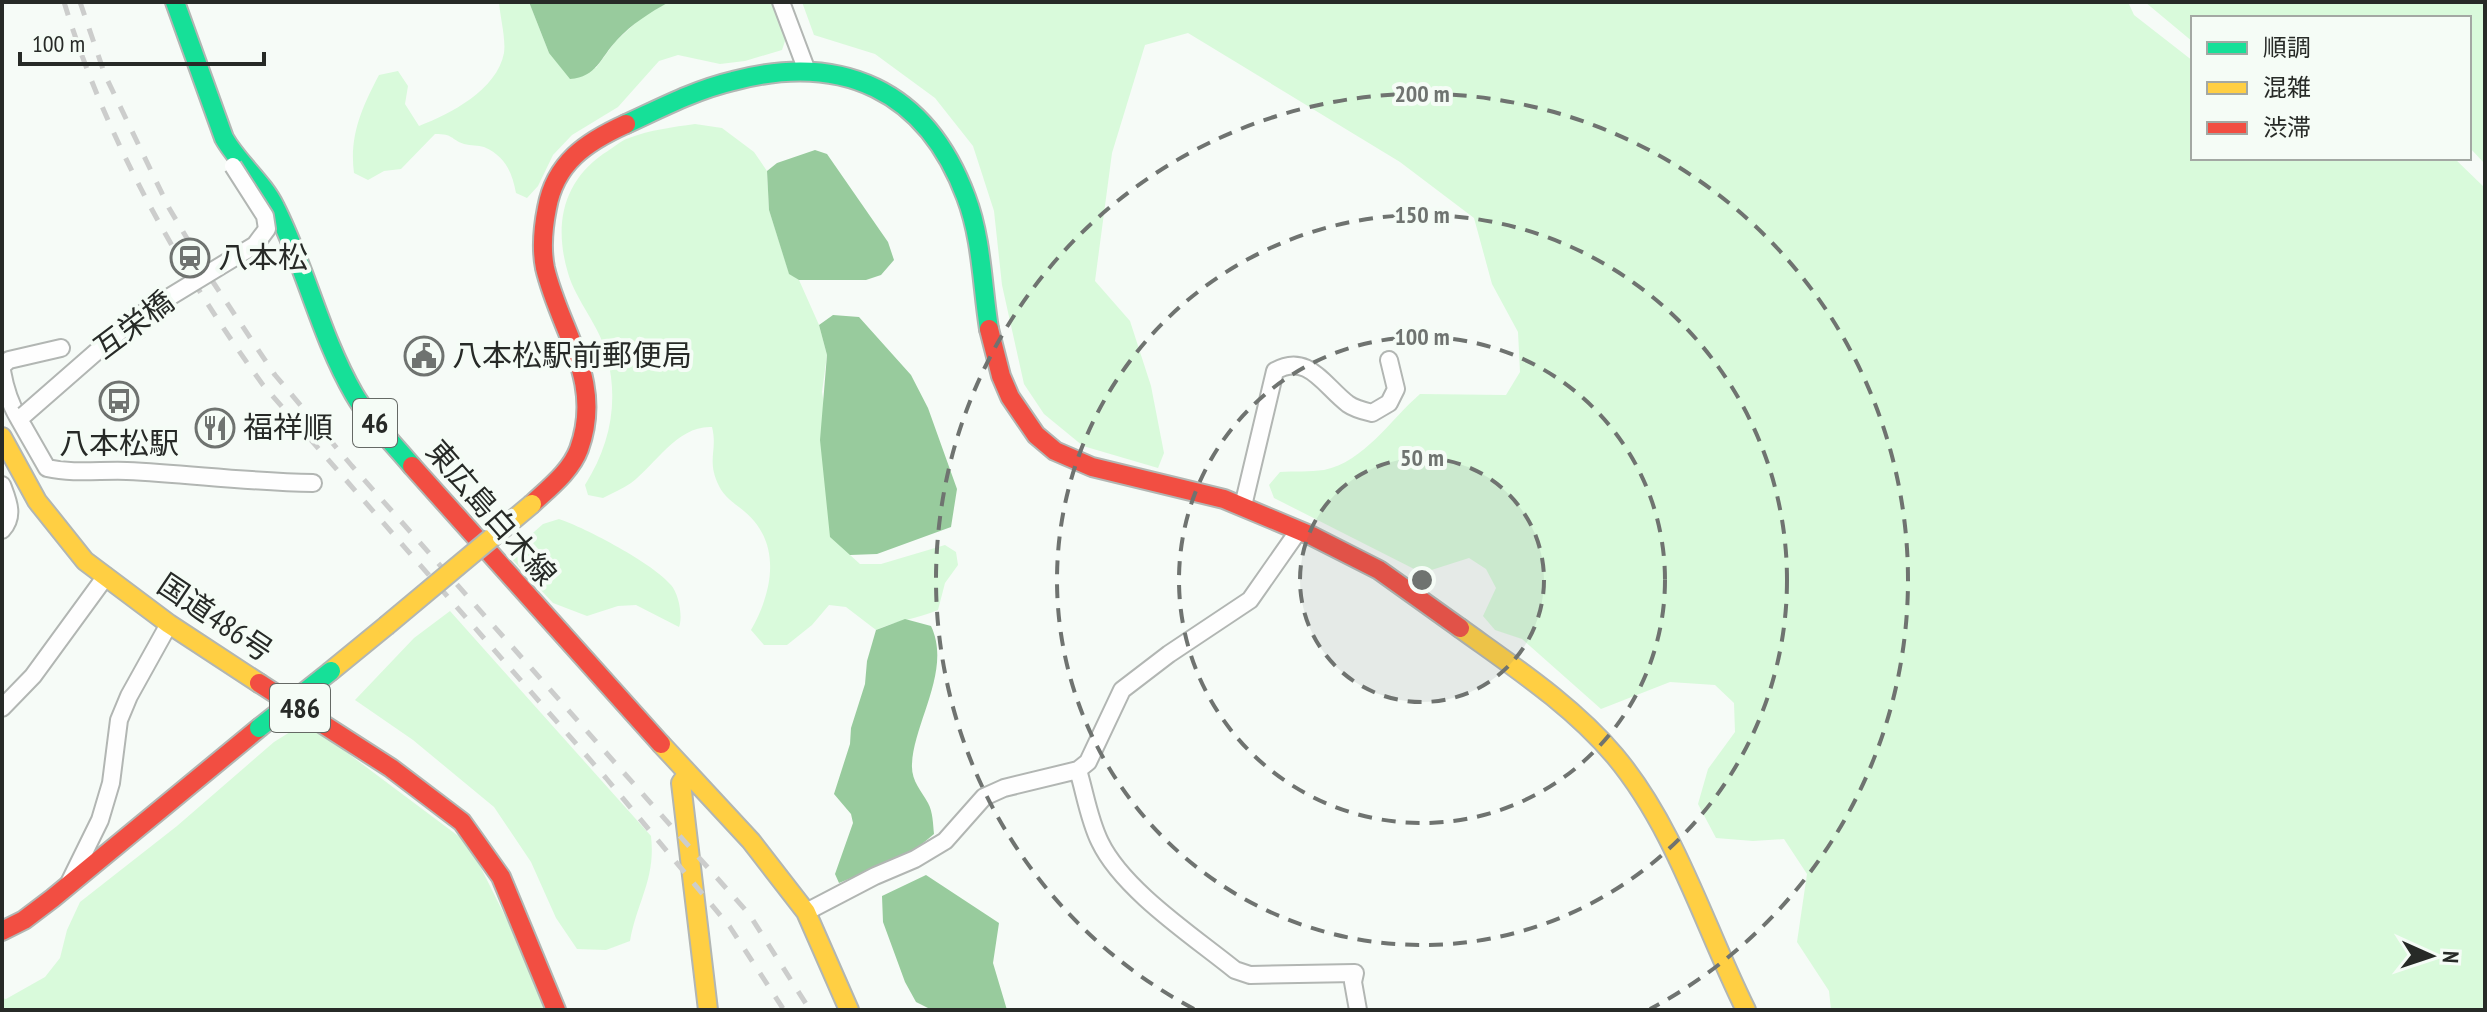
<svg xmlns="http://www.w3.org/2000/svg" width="2487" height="1012" font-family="'PT Sans Narrow','Noto Sans JP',sans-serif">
	<rect width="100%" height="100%" fill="#f6fbf7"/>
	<!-- green -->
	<path fill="#d9fadb" d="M499,2H529L549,53L596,68L615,42L643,16L669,2H772L786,38L782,50L745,61L720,64L678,55L659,61L618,107L572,135L553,155L538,186L527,198L516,193C512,172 505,156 484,147C478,145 471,146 464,144C450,139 454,134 435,134L401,169L384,171L368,180L354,173C349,136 362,107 379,75L398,71L408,86L405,104L419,126C450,114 497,90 504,53C506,38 500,17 499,2Z
		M802,2H2128L2134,15L2193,61V158H2454L2485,188V1010H1831L1829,991L1797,942L1807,874L1784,839L1753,841L1716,838L1698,804L1708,769L1735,732L1734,703L1715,685L1670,682L1601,709L1522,639L1495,630L1483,616L1496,588L1486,569L1469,558L1422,573L1274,498L1269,485L1280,472C1294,471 1310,472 1324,470C1364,462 1391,419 1420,394L1506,395L1520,372L1518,332L1492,284L1474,218L1400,162L1188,33L1145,45L1112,153L1095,281L1130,321L1151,386L1164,453L1158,468L1083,446L1044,414L1024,384L1002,285L994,211L973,146L935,98L875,54L814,35Z
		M2145,2H2485V164L2469,147V18H2193V42Z
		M695,124L722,128L754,152L767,171L769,210L789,273L799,280L819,325L827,355L822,392L850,555L860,564H881L945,545L956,552L958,565L945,583L938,610C917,619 897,620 876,630L846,607L829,605L812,625L787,645H764L751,630C770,597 781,553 754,521C744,508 726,501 719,486C706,460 718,451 712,427C678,425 656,464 631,483C622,489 612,493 603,498L588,495L585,485C610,445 619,403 607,356C600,326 576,301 568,273C554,226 562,183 603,154C612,149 620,141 629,138C650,130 673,127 695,124Z
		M559,519C586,528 654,564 671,585C679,594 683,617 679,627L636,605L618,606L587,616L553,603L508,555L543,524Z
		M450,611L651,836C656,879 637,901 630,941L606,950L577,949L556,918L531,862L494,807L413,740L355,700L414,638Z
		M306,722L469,844L552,1010H2V998L6,999L45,977L60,958L67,930L80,902L177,826L274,742Z"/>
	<!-- water -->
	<path fill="#98cb9d" d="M529,2H669C649,13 632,24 617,40C600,58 597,77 570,79L549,53Z
		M815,150L827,154L888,242L894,260L881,275L866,280H799L789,274L769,210L767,171L777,163Z
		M833,315L859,317L911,375L928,408L957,489L951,527L877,554L850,555L830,537L820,440L827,355L819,325Z
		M905,619L931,626C952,670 914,722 912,764C911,781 921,790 928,803C933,812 933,824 934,834L910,854L839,883L835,874L853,823L851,814L834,794L850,744L851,728L865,684L867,661L876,630Z
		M926,875L999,923L993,963L1007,1010H932L916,1002L905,982L883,922L882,896Z"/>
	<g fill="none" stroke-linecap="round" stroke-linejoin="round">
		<defs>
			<path id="street" d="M781,2L807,71
				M2,366L9,360L61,348
				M2,371C5,388 10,404 19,419L24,415
				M19,419L47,468C74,474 100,470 127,471C189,474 250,482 313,483
				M2,485C8,501 15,516 2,530
				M1243,506L1275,371C1308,352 1324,386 1348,404C1355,409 1364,411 1372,413L1389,403L1396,389L1389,360
				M2,708L33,676L106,576
				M1078,770C1085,793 1089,820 1100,842C1123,890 1193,936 1235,970L1250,975L1355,973L1353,982L1358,1010
				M70,881L100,820L111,783L119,720L129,696L169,624
				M806,912L875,876L915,859L945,841L984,797L1004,788L1078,770L1088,762L1122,690L1169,654L1250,600L1299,530"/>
			<path id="fast" d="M175,2L224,138C238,163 263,182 275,207C306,268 320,335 354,394C369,420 393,443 412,466
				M626,124C661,108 695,90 733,81C842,52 926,90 966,197C982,239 982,285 989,329"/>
			<path id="slow" d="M2,437L37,501L85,561L169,624L259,683
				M1460,628C1514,667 1572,705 1615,756C1676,829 1704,926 1746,1010
				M331,671L386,626
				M661,744L688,773L681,783L708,1010
				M688,773L751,841L806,912L849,1010"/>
			<path id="jam" d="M989,329L1001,376L1010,397L1036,435L1055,451L1092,467L1224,499L1312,536L1379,570L1460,628
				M412,466L661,744
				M532,504C549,488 571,471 579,449C604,380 560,332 545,268C541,248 543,228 547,208C555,163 586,142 626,124
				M259,683L391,768L462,822L501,877L556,1010
				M2,931L24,920L53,898L259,728"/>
		</defs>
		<!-- street casing -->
		<use href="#street" stroke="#b2b6b3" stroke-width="20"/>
		<!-- fast casing -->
		<use href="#fast" stroke="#b2b6b3" stroke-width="22"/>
		<!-- slow casing -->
		<use href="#slow" stroke="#b2b6b3" stroke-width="22"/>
		<!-- jam casing -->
		<use href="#jam" stroke="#b2b6b3" stroke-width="22"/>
		<!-- street -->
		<use href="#street" stroke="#fefefe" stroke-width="16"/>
		<!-- fast -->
		<use href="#fast" stroke="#16e098" stroke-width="18"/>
		<!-- slow -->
		<use href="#slow" stroke="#ffcf43" stroke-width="18"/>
		<!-- jam -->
		<use href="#jam" stroke="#f24e42" stroke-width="18"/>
		<!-- rail -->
		<path stroke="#cccdcc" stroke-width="5" stroke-dasharray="14 14" stroke-linecap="butt" d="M64,2C106,140 179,269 263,385L606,778L730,927L784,1010
			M80,2L105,75L169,208L213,282L275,375L352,466L749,914L810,1010"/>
		<defs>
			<path id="street-bridge" d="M24,415L135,318L255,245L267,229L265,216L233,166"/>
			<path id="fast-bridge" d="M259,728L331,671"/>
			<path id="slow-bridge" d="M386,626L532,504"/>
		</defs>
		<!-- street-bridge casing -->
		<use href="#street-bridge" stroke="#b2b6b3" stroke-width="20" stroke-linecap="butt"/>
		<!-- fast-bridge casing -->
		<use href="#fast-bridge" stroke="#b2b6b3" stroke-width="22" stroke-linecap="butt"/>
		<!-- slow-bridge casing -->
		<use href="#slow-bridge" stroke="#b2b6b3" stroke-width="22" stroke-linecap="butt"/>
		<!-- street-bridge -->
		<use href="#street-bridge" stroke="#fefefe" stroke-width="16"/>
		<!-- fast-bridge -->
		<use href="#fast-bridge" stroke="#16e098" stroke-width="18"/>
		<!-- slow-bridge -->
		<use href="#slow-bridge" stroke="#ffcf43" stroke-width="18"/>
	</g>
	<!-- distance rings -->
	<circle cx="1422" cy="580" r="122" fill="#6f7370" fill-opacity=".12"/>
	<g fill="none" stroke="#6f7370" stroke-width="4" stroke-dasharray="14 10">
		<circle cx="1422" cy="580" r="122"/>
		<circle cx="1422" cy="580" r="243"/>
		<circle cx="1422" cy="580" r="365"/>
		<path d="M1194 1009A486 486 0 1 1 1650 1009"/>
	</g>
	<!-- icons -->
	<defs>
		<symbol id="station-ring" viewBox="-11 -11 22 22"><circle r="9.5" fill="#f5fcf6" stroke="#6f7370" stroke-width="1.5"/><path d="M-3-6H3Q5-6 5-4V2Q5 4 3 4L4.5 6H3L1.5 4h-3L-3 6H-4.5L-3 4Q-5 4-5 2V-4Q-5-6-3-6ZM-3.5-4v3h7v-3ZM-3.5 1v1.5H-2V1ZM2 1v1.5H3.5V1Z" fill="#6f7370"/></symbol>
		<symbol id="civic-ring" viewBox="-11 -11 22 22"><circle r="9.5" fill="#f5fcf6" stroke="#6f7370" stroke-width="1.5"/><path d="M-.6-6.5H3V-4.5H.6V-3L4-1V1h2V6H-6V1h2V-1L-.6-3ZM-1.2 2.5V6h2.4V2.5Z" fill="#6f7370"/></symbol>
		<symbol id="bus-ring" viewBox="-11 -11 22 22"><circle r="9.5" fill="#f5fcf6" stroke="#6f7370" stroke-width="1.5"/><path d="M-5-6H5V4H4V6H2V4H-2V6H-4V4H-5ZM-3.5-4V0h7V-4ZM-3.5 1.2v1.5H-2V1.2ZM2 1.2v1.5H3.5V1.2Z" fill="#6f7370"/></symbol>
		<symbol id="restaurant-ring" viewBox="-11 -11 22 22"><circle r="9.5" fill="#f5fcf6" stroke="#6f7370" stroke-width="1.5"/><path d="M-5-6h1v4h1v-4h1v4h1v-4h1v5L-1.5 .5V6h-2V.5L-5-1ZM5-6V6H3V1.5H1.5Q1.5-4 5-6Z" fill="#6f7370"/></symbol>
	</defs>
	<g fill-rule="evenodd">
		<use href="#station-ring" x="168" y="236" width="44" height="44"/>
		<use href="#civic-ring" x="402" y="334" width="44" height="44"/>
		<use href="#bus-ring" x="97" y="379" width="44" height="44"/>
		<use href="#restaurant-ring" x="193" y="406" width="44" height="44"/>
	</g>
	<g text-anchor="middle" stroke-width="8" stroke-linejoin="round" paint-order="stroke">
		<!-- shield labels -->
		<g fill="#f5fcf6" stroke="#656965" stroke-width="2">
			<rect x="353" y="399" width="44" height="48" rx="6"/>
			<rect x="270" y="684" width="60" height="48" rx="6"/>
		</g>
		<g font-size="28" font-weight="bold" fill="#272a27">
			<text x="375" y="433">46</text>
			<text x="300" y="718">486</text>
		</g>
		<!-- poi labels -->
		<g font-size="30" fill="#272a27" stroke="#f5fcf6" text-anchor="start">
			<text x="218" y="268">八本松</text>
			<text x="452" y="366">八本松駅前郵便局</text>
			<text x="243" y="438">福祥順</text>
			<text x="119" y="454" text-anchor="middle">八本松駅</text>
		</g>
		<!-- street labels -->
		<g font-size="30" fill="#272a27" stroke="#f5fcf6">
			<text transform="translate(134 325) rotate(-37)" y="10">互栄橋</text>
			<text transform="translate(491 513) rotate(49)" y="10">東広島白木線</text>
			<text transform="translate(215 618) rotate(34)" y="10">国道486号</text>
		</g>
	</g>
	<circle cx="1422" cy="580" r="12" fill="#6f7370" stroke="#f5fcf6" stroke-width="4"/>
	<g font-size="24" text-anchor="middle" font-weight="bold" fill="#6f7370" stroke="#f5fcf6" stroke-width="8" stroke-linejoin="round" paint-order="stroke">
		<text x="1422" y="102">200 m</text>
		<text x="1422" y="223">150 m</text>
		<text x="1422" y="345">100 m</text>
		<text x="1422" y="466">50 m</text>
	</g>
	<!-- border -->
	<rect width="2487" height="1012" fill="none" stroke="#272a27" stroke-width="8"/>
	<!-- legend -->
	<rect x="2191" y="16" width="280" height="144" fill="#f5fcf6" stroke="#a3a8a3" stroke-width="2"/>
	<rect x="2207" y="42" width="40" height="12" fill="#16e098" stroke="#a3a8a3" stroke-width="2"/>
	<text x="2263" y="56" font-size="24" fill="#272a27">順調</text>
	<rect x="2207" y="82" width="40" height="12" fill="#ffcf43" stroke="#a3a8a3" stroke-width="2"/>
	<text x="2263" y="96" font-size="24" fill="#272a27">混雑</text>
	<rect x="2207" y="122" width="40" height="12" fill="#f24e42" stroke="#a3a8a3" stroke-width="2"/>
	<text x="2263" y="136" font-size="24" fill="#272a27">渋滞</text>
	<!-- north arrow -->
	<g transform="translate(2431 956) rotate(93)" stroke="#f5fcf6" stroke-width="6" paint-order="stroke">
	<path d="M0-6L14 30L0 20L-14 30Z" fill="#272a27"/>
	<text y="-12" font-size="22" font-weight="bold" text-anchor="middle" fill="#272a27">N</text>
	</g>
	<!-- scale -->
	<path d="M20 52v12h244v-12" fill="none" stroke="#272a27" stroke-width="4"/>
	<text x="32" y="52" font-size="24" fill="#272a27" stroke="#f5fcf6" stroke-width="6" paint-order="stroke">100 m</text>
</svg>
